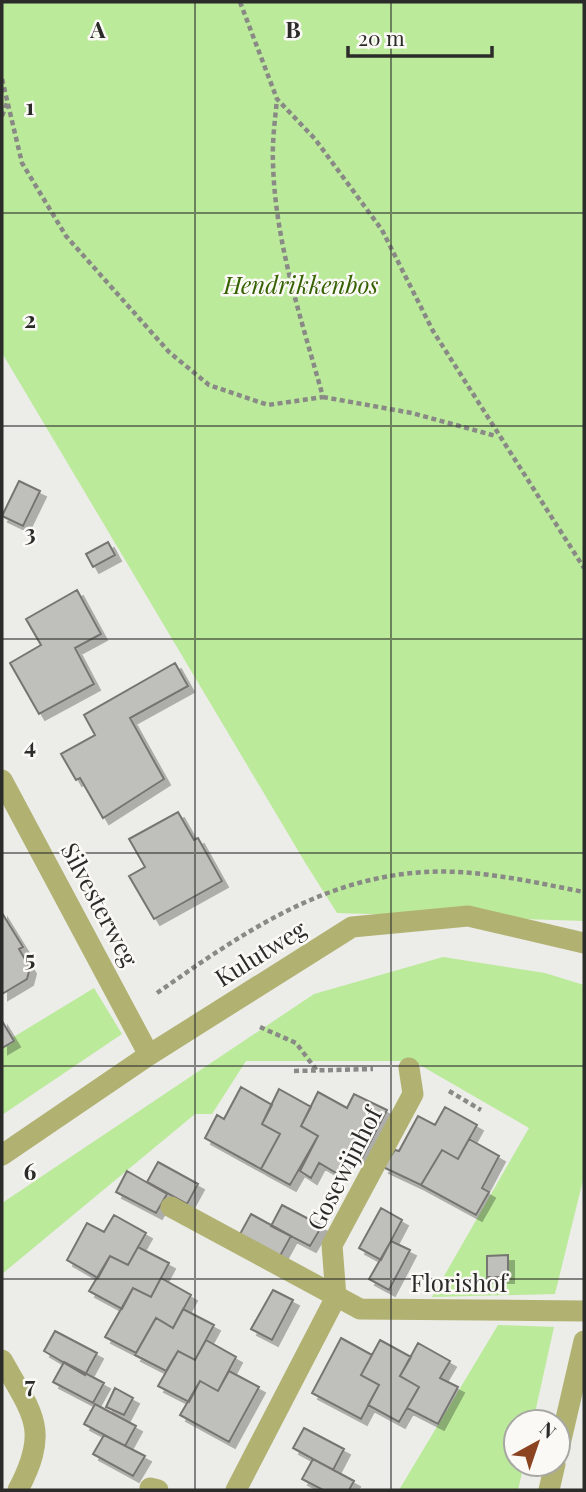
<svg xmlns="http://www.w3.org/2000/svg" width="586" height="1492" font-family="'Playfair Display',serif">
	<defs>
		<filter id="shadow"><feDropShadow dx="6" dy="6" stdDeviation="0" flood-color="#0004"/></filter>
	</defs>
	<rect width="100%" height="100%" fill="#ecece8"/>
	<!-- green -->
	<path fill="#bbea9b" d="M2,2H584V921L337,913L306,864L2,353Z
		M443,957L545,973L584,985V1176L555,1294L432,1297L529,1128L413,1061H246L212,1114H195L2,1274V1203L314,994Z
		M94,988L122,1034L2,1115V1044Z
		M498,1325L554,1327L533,1422H516V1464H524L518,1490H399Z"/>
	<!-- building -->
	<path fill="#bfbfbb" stroke="#767572" stroke-width="2" filter="url(#shadow)" d="M19,481L40,491L23,526L2,516Z
		M108,542L115,555L93,567L86,554Z
		M77,590L101,634L75,648L94,684L39,714L10,663L41,645L26,619Z
		M175,663L188,686L130,718L164,779L103,818L80,778L76,780L61,754L95,735L84,715Z
		M178,812L194,840L198,838L222,881L154,919L129,876L145,867L129,839Z
		M2,913L23,947L19,949L30,968L27,979L2,994Z
		M2,1021L14,1041L2,1048Z
		M241,1087L272,1105L262,1124L280,1134L261,1169L205,1138L217,1115L224,1119Z
		M279,1089L311,1107L301,1126L318,1136L290,1185L261,1169L280,1134L262,1124Z
		M318,1092L347,1108L354,1094L387,1110L361,1160L349,1152L338,1174L319,1163L311,1178L300,1171L318,1136L301,1126Z
		M445,1107L477,1125L458,1159L442,1150L421,1185L383,1167L395,1150L399,1151L418,1116L435,1125Z
		M469,1139L499,1156L482,1188L489,1192L476,1215L421,1185L442,1150L458,1159Z
		M158,1162L198,1184L187,1204L147,1182Z
		M127,1171L167,1194L156,1213L116,1192Z
		M282,1205L322,1226L310,1246L271,1226Z
		M381,1208L402,1220L381,1260L359,1248Z
		M251,1214L291,1236L280,1256L240,1234Z
		M114,1215L146,1233L128,1265L110,1256L98,1278L67,1260L87,1223L104,1232Z
		M391,1241L410,1250L389,1290L369,1279Z
		M138,1247L169,1263L151,1297L133,1288L122,1309L89,1291L110,1256L128,1265Z
		M508,1255V1277H487V1256Z
		M161,1278L191,1295L173,1328L156,1318L136,1353L105,1337L133,1288L151,1297Z
		M273,1290L293,1300L272,1340L251,1329Z
		M183,1309L214,1325L195,1360L178,1351L166,1371L135,1355L156,1318L173,1328Z
		M55,1331L97,1353L85,1375L44,1351Z
		M341,1338L372,1355L361,1375L379,1385L361,1419L312,1393Z
		M206,1340L236,1357L218,1391L200,1381L189,1402L158,1386L178,1351L195,1360Z
		M380,1340L411,1357L400,1376L419,1387L399,1422L368,1405L379,1385L361,1375Z
		M418,1343L450,1361L440,1378L458,1387L438,1424L407,1408L419,1387L400,1376Z
		M64,1362L104,1383L93,1403L53,1382Z
		M229,1371L259,1387L229,1442L180,1415L200,1381L218,1391Z
		M115,1388L133,1398L124,1415L106,1407Z
		M95,1404L136,1426L125,1446L84,1424Z
		M304,1428L344,1449L333,1470L293,1448Z
		M104,1435L145,1456L133,1476L93,1454Z
		M313,1459L354,1481L349,1490H323L302,1479Z"/>
	<g fill="none" stroke-linecap="round" stroke-linejoin="round">
		<!-- path -->
		<path stroke="#898986" stroke-width="4.5" stroke-dasharray="5 3.5" stroke-linecap="butt" d="M240,2L277,99L315,139L382,230L433,331L584,568
			M2,79L22,163L66,236L169,352L209,385L268,405L323,397C302,321 275,243 273,163C272,142 275,120 277,99
			M2,116L7,103
			M323,397L412,413L496,436
			M157,993C240,935 320,878 425,872C478,869 533,882 584,892
			M260,1027L296,1043L318,1072
			M294,1071L373,1069
			M449,1091L481,1110"/>
		<!-- street -->
		<path stroke="#b1b272" stroke-width="21" d="M2,780L149,1055
			M2,1155L149,1055L352,927L468,916L584,943
			M171,1207L360,1309L584,1311
			M2,1360C33,1415 50,1429 18,1490
			M558,1453L584,1341
			M150,1488L158,1490
			M236,1490L336,1297L332,1245L413,1094L409,1068
			M549,1490L555,1464"/>
	</g>
	<!-- grid -->
	<path fill="none" stroke="#2b2b29" stroke-width="2" stroke-opacity="0.55" d="M195,2V1490M391,2V1490M2,213H584M2,426H584M2,639H584M2,853H584M2,1066H584M2,1279H584"/>
	<g text-anchor="middle" stroke-width="5" stroke-linejoin="round" paint-order="stroke">
		<!-- park labels -->
		<g font-size="24" font-style="italic" fill="#356100" stroke="#faf9f5">
			<text x="301" y="294">Hendrikkenbos</text>
		</g>
		<!-- street labels -->
		<g font-size="24" fill="#2b2b29" stroke="#faf9f5">
			<text transform="translate(99 905) rotate(62)" y="8">Silvesterweg</text>
			<text transform="translate(261 954) rotate(-32)" y="8">Kulutweg</text>
			<text transform="translate(345 1169) rotate(-63)" y="8">Gosewijnhof</text>
			<text x="459" y="1292">Florishof</text>
		</g>
	</g>
	<g font-size="23" text-anchor="middle" font-weight="bold" fill="#2b2b29" stroke="#faf9f5" stroke-width="5" stroke-linejoin="round" paint-order="stroke">
		<text x="98" y="38">A</text>
		<text x="293" y="38">B</text>
		<text x="30" y="115">1</text>
		<text x="30" y="328">2</text>
		<text x="30" y="541">3</text>
		<text x="30" y="754">4</text>
		<text x="30" y="967">5</text>
		<text x="30" y="1180">6</text>
		<text x="30" y="1393">7</text>
	</g>
	<!-- border -->
	<rect width="586" height="1492" fill="none" stroke="#2b2b29" stroke-width="7"/>
	<!-- north arrow -->
	<g transform="translate(537 1443) rotate(40)"><circle r="33" fill="#faf9f5" stroke="#a7a7a3" stroke-width="2"/>
	<path d="M0-5L12 26L0 18L-12 26Z" fill="#8b4322"/>
	<text y="-10" font-size="19" font-weight="bold" text-anchor="middle" fill="#2b2b29">N</text>
	</g>
	<!-- scale -->
	<path d="M348 46v10h144v-10" fill="none" stroke="#2b2b29" stroke-width="3.5"/>
	<text x="358" y="46" font-size="21" fill="#2b2b29" stroke="#faf9f5" stroke-width="5" paint-order="stroke">20 m</text>
</svg>
